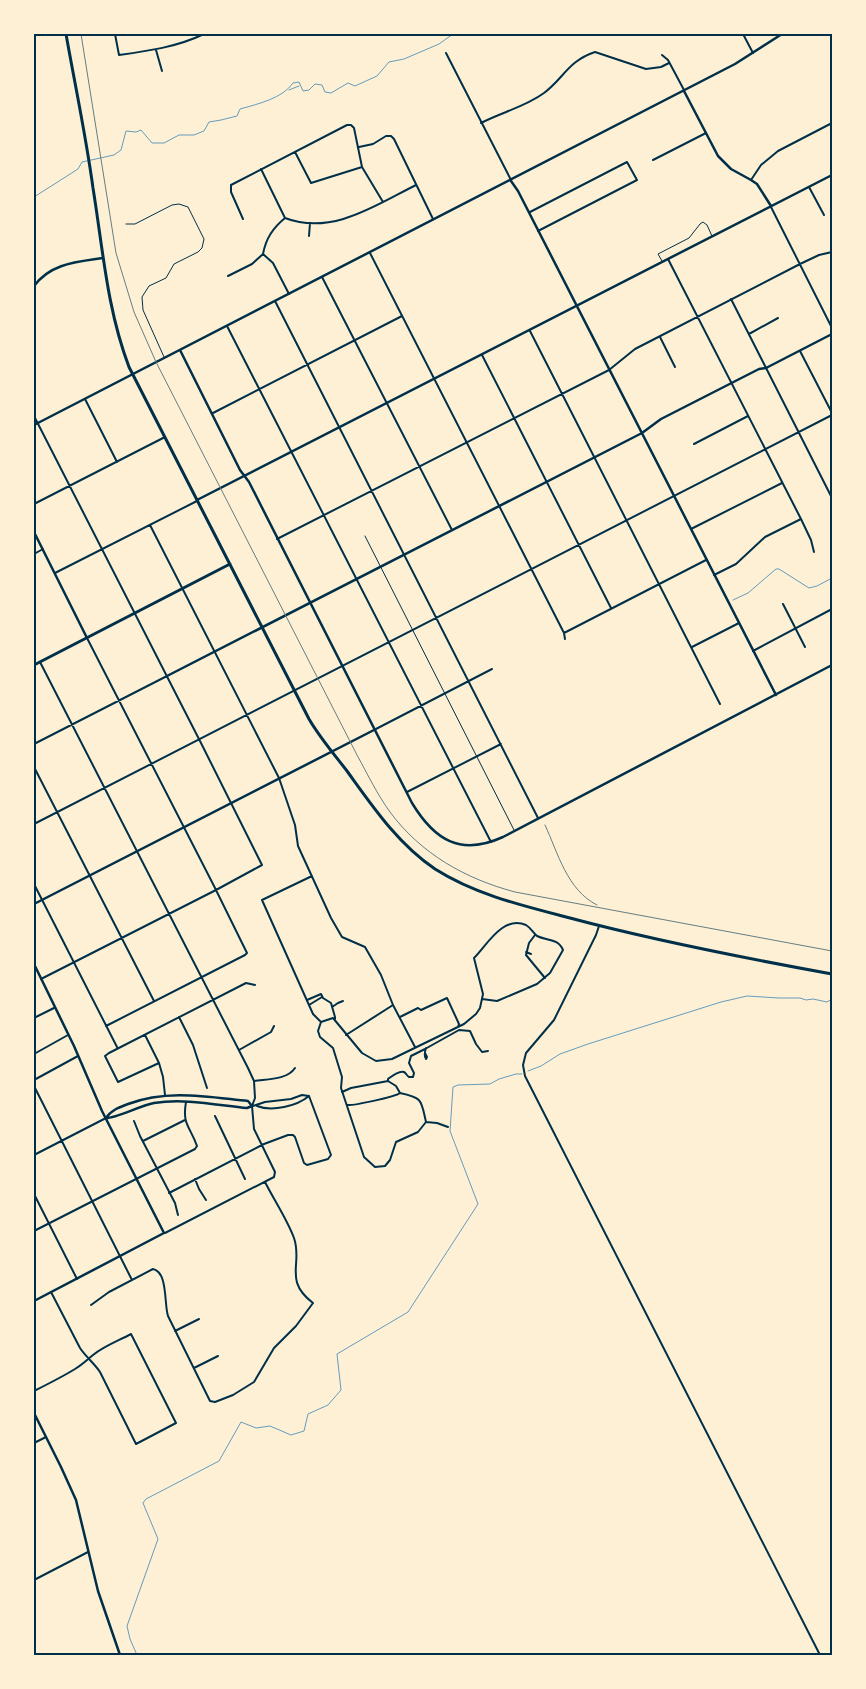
<svg xmlns="http://www.w3.org/2000/svg" width="866" height="1689" font-family="'IBM Plex Sans',sans-serif">
	<rect width="100%" height="100%" fill="#fdf0d5"/>
	<g fill="none" stroke-linecap="round" stroke-linejoin="round">
		<!-- stream -->
		<path stroke="#669bbc" stroke-width="1" d="M289,90L299,86
			M34,197L78,169L82,162L114,155L121,150L126,131L136,132L141,130L152,143H164L179,135H194L204,131L209,122L221,120L237,116L240,109C258,104 283,98 293,83L299,82L303,91L309,90L315,84L322,85L325,92L331,93L348,83L355,86L377,76L389,62L404,59L439,44L453,34
			M733,600L748,593L776,569H779L809,588L817,586L832,578
			M528,1071L541,1066L560,1054L588,1044L721,1002L747,996L779,998H800L806,1000L813,999L827,1002L832,999
			M137,1655L130,1639L127,1626L158,1539L143,1503L146,1499L219,1461L241,1422L256,1428L270,1426L291,1435L304,1431L308,1414L328,1405L341,1390L337,1354L408,1312L478,1204L450,1131L453,1087L458,1085L490,1084L499,1079L516,1074H522"/>
		<!-- service -->
		<path stroke="#003049" stroke-width="1" d="M126,224H135L172,205L179,204L188,207L204,239L202,248L198,252L174,264L166,278L149,286L142,297L143,310L164,357
			M662,261L658,254L689,238L700,224L703,222L707,225L712,236
			M365,536L514,830"/>
		<!-- minor -->
		<path stroke="#003049" stroke-width="2" d="M115,34L119,55C148,51 177,47 204,34
			M743,34L753,53
			M156,50L162,71
			M446,53L511,180
			M662,55L668,60L684,90
			M481,123C502,112 525,107 544,93C564,78 568,61 595,52L646,69L661,67L669,63
			M359,147L373,144L386,136H391L394,139L433,219
			M295,152L311,183L362,167
			M653,160L706,133
			M261,169L285,218
			M751,180L761,165L778,151L832,123
			M809,187L824,215
			M771,207L832,328
			M530,212L627,162L637,180L538,231
			M243,219L231,192V185L347,125H351L354,128L362,167L383,202
			M309,236L310,223
			M370,253L564,633L565,639
			M263,254C266,238 273,228 285,218C332,236 376,205 416,185
			M263,254L273,263L289,294
			M668,259L801,519L811,540L814,552
			M228,276L252,264L263,254
			M322,277L452,530
			M731,299L832,498
			M275,301L538,818
			M227,326L491,842
			M530,331L720,704
			M749,334L778,318
			M660,337L675,367
			M800,351L832,413
			M482,355L611,608
			M85,399L117,462
			M213,413L402,316
			M34,416L202,745L262,865L216,890L41,979
			M694,444L748,416
			M34,504L165,437
			M150,525L279,778L295,825L298,846L331,918L342,937L365,947L381,975L393,1005L346,1035
			M691,529L782,483
			M277,539L609,370L635,349L800,264L819,255L832,252
			M34,554L43,549
			M55,573L197,501
			M714,575L736,564L765,537L801,519
			M783,604L805,647
			M564,633L706,560
			M87,638L214,886L247,953L245,955L106,1026
			M692,647L739,623
			M753,651L832,609
			M40,662L248,1068L254,1081L255,1098L252,1106L254,1129L275,1172L274,1177L165,1233
			M374,730L492,669
			M34,744L167,676
			M34,767L154,1001
			M407,792L501,744
			M34,824L832,415
			M312,876L262,900L313,1014L321,1022L333,1018L362,1053L376,1061L392,1059L464,1024L476,1014L480,1008L483,994L474,958C487,945 503,915 526,925C531,928 533,933 537,936C547,941 558,938 563,950L550,973L537,984L497,1001L482,999
			M34,884L117,1047
			M599,926L596,935L554,1020L526,1053L523,1065L525,1076L820,1655
			M535,935L529,943L526,955L545,978
			M526,952L531,954
			M307,1000L321,994L323,998L331,1003L335,1017V1019
			M309,1005L322,997
			M393,1005L415,1047
			M332,1007L338,1003L343,1001
			M179,1017L193,1045L207,1088
			M400,1017L418,1008L421,1010L447,998L459,1024L458,1027
			M34,1018L54,1008
			M321,1022L318,1031L320,1037L333,1048L342,1077L341,1088L364,1157L375,1167L385,1166L390,1160L396,1142L418,1132L426,1122L437,1123L448,1127
			M145,1035L159,1063L118,1082L105,1056L109,1053L246,983L255,985
			M239,1050L271,1032L274,1026
			M425,1053L427,1057L426,1059C424,1056 425,1051 426,1048
			M34,1054L68,1035
			M159,1063L163,1077L165,1095
			M34,1080L78,1056
			M254,1081C267,1079 287,1080 295,1068
			M34,1086L132,1280
			M342,1092L351,1088L388,1081
			M347,1105C352,1106 395,1097 400,1093
			M253,1106L265,1102L291,1099L302,1095L309,1096
			M257,1106C272,1112 297,1106 309,1096
			M215,1116L245,1179
			M134,1121L140,1136L175,1203L178,1215
			M426,1122C421,1100 423,1098 400,1093L396,1086L388,1081V1079C392,1076 399,1070 404,1072C406,1073 407,1076 409,1077H413L414,1073L409,1063L411,1056L425,1049L459,1030L470,1031L476,1044L482,1052L488,1051
			M143,1141L185,1120
			M34,1155L106,1118
			M195,1179L199,1189L206,1200
			M169,1193L264,1144L288,1135H293L295,1137L304,1163L307,1165L328,1159L331,1155L309,1096
			M34,1194L77,1279
			M34,1231L195,1149L197,1146C190,1126 182,1125 186,1102
			M91,1305L109,1292L153,1269C168,1272 164,1304 168,1316L210,1401L215,1402L233,1395L254,1382L274,1348L296,1326L313,1303C283,1280 303,1264 294,1238C287,1219 274,1200 265,1182
			M175,1331L199,1319
			M194,1368L218,1356
			M34,1391C48,1384 62,1377 75,1369C82,1365 87,1360 93,1355C104,1346 118,1341 131,1334L176,1423L136,1444L100,1372C94,1363 86,1357 80,1348L51,1292
			M34,1443L46,1437
			M34,1580L88,1552"/>
		<!-- tertiary -->
		<path stroke="#003049" stroke-width="2.5" d="M684,91L718,156L731,169L751,180L757,184L771,206
			M511,181L518,191L776,695
			M34,286C51,263 77,262 103,258
			M180,350L240,470L249,482L412,803C435,841 461,856 503,837L832,665
			M34,425L735,64L782,34
			M197,500L832,175
			M34,532L87,638
			M167,676L642,433L661,419L759,369L766,368L832,334
			M34,904L374,730
			M34,964L74,1046L102,1111L164,1233L34,1301
			M106,1118C111,1110 120,1107 128,1104C168,1089 208,1097 248,1101L252,1106
			M106,1118C117,1118 139,1106 154,1103C184,1098 217,1105 247,1108L252,1106
			M34,1413L61,1467L76,1500L98,1591L120,1655"/>
		<!-- primary -->
		<path stroke="#003049" stroke-width="3" d="M66,34C75,85 86,136 93,188C103,250 107,309 129,367L309,719C320,738 334,754 347,771C373,807 398,844 435,869C476,895 524,906 570,918C656,941 744,958 832,974
			M34,665L230,564"/>
		<!-- rail -->
		<path stroke="#657d81" stroke-width="1" d="M81,34L116,253L134,312L156,362L357,755C368,775 377,794 390,812C421,854 466,879 515,892L832,951
			M545,825C558,853 567,890 597,905"/>
	</g>
	<!-- border -->
	<rect width="866" height="1689" fill="none" stroke="#fdf0d5" stroke-width="70"/>
	<rect x="35" y="35" width="796" height="1619" fill="none" stroke="#003049" stroke-width="2"/>
</svg>
